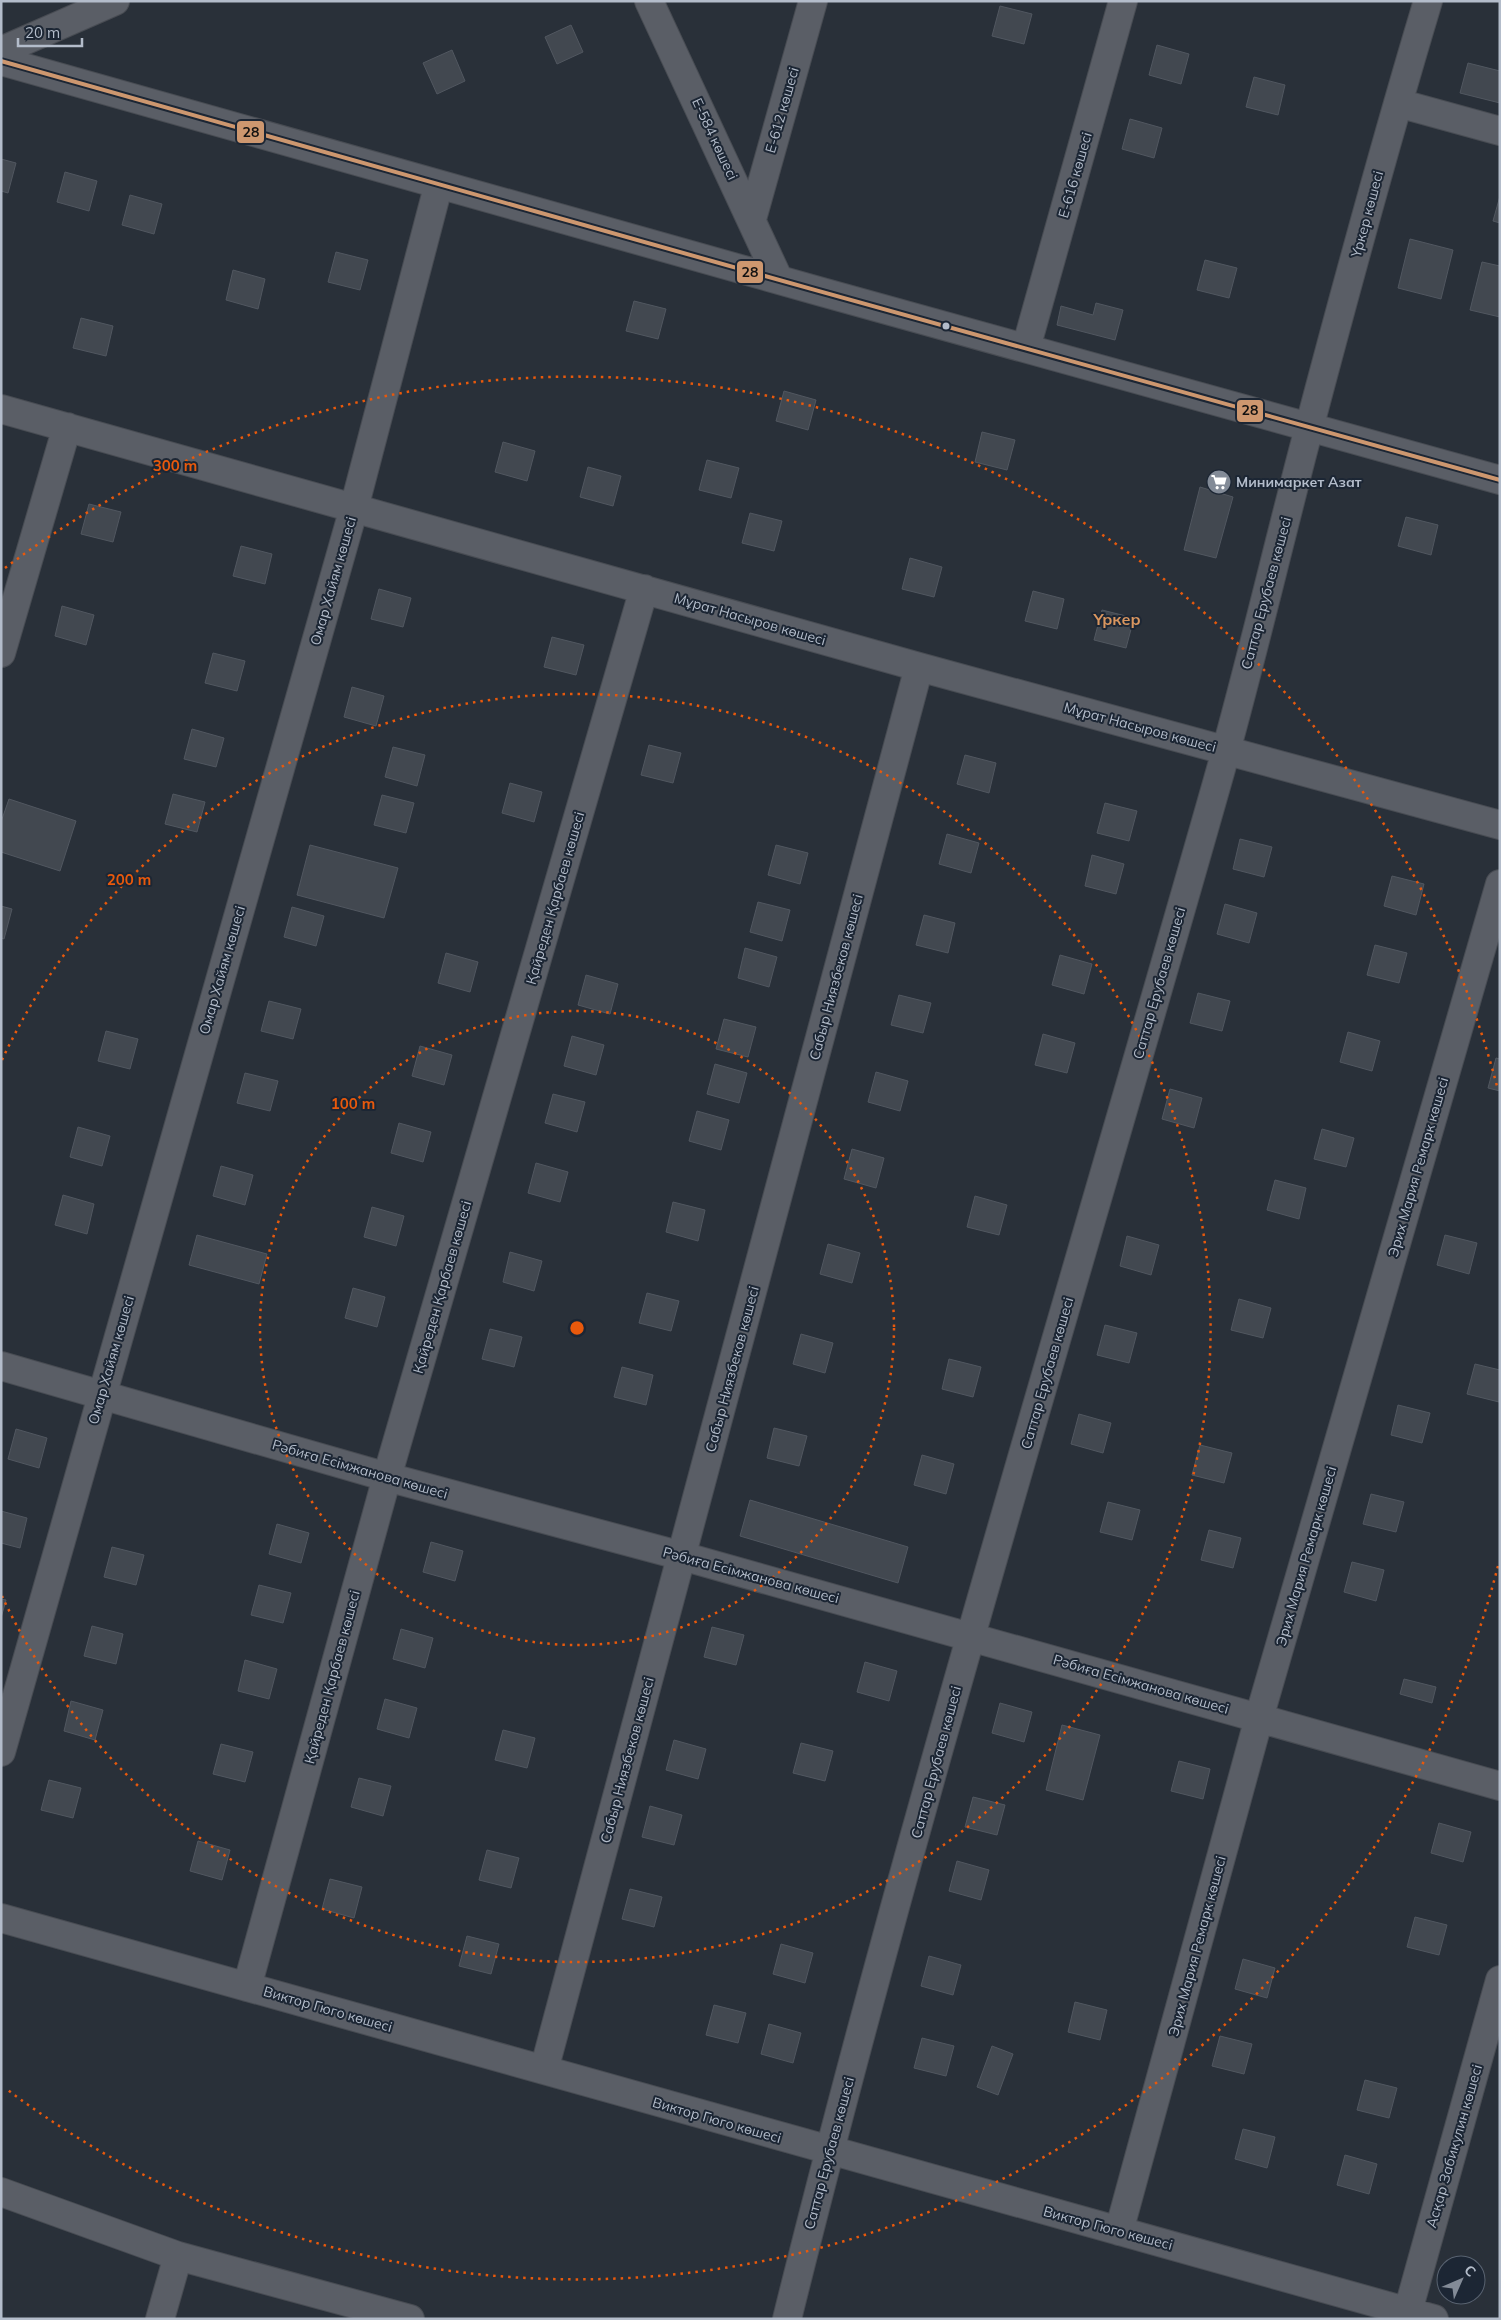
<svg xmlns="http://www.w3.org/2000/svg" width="1501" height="2320" font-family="Mulish,sans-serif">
	<rect width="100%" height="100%" fill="#293039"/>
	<!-- building -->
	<path fill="#424850" stroke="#515760" d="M1000,6L1032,14L1024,44L992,36Z
		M571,25L583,52L557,64L545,37Z
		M1157,45L1189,54L1181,84L1149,75Z
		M452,50L465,81L437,94L423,63Z
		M1468,63L1500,71V103L1460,93Z
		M1254,77L1285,85L1278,115L1246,107Z
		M1130,119L1162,128L1154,158L1122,149Z
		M1,159L16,163L8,193L1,191Z
		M65,172L97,181L89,211L57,202Z
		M130,195L162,204L154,234L122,225Z
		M1500,196V223L1493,221Z
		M1410,239L1453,250L1441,299L1398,288Z
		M336,252L368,260L360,290L328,282Z
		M1205,260L1237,268L1229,298L1197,290Z
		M1482,262L1500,266V317L1470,310Z
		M233,270L265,279L258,309L226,300Z
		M634,301L666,309L658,339L626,331Z
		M1096,303L1123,310L1115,340L1057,325L1061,306L1093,315Z
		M81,318L113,326L106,356L73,348Z
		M784,391L816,400L808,430L776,421Z
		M982,432L1015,440L1007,470L975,462Z
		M503,442L535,451L527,481L495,472Z
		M707,460L739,468L731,498L699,490Z
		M588,467L621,476L613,506L580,497Z
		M1200,487L1233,497L1216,558L1184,550Z
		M89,504L121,512L113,542L81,534Z
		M750,513L782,521L774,551L742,543Z
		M1406,517L1438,525L1431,555L1398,546Z
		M241,546L272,554L265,584L233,576Z
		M910,558L942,567L934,597L902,589Z
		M379,589L411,598L403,627L371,619Z
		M1033,591L1064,599L1057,629L1025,621Z
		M62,606L94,615L86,645L55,636Z
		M1102,610L1134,618L1126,648L1094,640Z
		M552,637L584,645L576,675L544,667Z
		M213,653L245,661L237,691L205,683Z
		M352,687L384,696L376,726L344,717Z
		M192,729L224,738L216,767L184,759Z
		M649,745L681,753L673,783L641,775Z
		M393,747L425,755L417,786L385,777Z
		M965,755L996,763L989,793L957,784Z
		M510,783L542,792L534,822L502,813Z
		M173,794L205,802L197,832L165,824Z
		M382,795L414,803L406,833L374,825Z
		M9,799L76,821L60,871L1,852V822Z
		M1105,803L1137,811L1129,841L1097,833Z
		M947,834L979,843L971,873L939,864Z
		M1240,839L1272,847L1264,877L1233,869Z
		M310,845L398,868L384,918L297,895Z
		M776,845L808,853L800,884L768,875Z
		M1092,855L1124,864L1116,894L1085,886Z
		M1392,876L1424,884L1416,915L1384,906Z
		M758,902L790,910L782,941L750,932Z
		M1225,904L1257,913L1249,943L1217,934Z
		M1,906L12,909L4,939L1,938Z
		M292,907L324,916L316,946L284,937Z
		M924,915L955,923L948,953L916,945Z
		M1375,945L1407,953L1399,983L1367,975Z
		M745,948L777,957L769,987L738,978Z
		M446,953L478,962L470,992L438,983Z
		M1060,955L1092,964L1084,994L1052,985Z
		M586,975L618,984L610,1014L578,1005Z
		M1198,993L1230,1001L1222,1031L1190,1023Z
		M899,995L931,1003L923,1033L891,1025Z
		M269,1001L301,1009L293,1039L261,1031Z
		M724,1019L756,1027L748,1057L716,1049Z
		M106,1031L138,1039L130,1069L98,1061Z
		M1348,1032L1380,1041L1372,1071L1340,1062Z
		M1043,1034L1075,1043L1067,1073L1035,1065Z
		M572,1036L604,1045L596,1075L564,1066Z
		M420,1046L452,1055L444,1085L412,1076Z
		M1496,1058L1500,1059V1091L1488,1088Z
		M715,1064L747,1073L739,1103L707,1094Z
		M876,1072L908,1081L900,1111L868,1102Z
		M245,1073L278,1081L270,1111L237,1103Z
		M1170,1089L1202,1098L1194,1128L1162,1119Z
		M553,1094L585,1102L577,1132L545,1123Z
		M697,1111L729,1120L721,1150L689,1141Z
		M399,1123L431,1132L423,1162L391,1153Z
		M78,1127L110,1136L102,1166L70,1157Z
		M1322,1129L1354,1138L1346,1167L1314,1159Z
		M852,1149L884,1158L876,1188L844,1179Z
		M536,1163L568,1172L560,1202L528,1193Z
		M221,1166L253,1175L245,1205L213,1196Z
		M1275,1180L1306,1188L1299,1219L1267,1210Z
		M63,1195L94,1204L87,1234L55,1225Z
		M975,1196L1007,1205L999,1235L967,1227Z
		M673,1202L705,1210L698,1241L666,1232Z
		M372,1207L404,1216L396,1246L364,1237Z
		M197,1235L267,1254L259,1284L189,1265Z
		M1445,1235L1477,1243L1469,1274L1437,1265Z
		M1127,1236L1159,1245L1151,1275L1120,1266Z
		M828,1244L860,1253L852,1283L820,1274Z
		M510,1252L542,1261L534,1291L503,1282Z
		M353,1288L385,1297L377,1327L345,1318Z
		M647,1293L679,1301L671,1331L639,1323Z
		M1239,1299L1271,1308L1263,1338L1231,1330Z
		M1105,1325L1137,1333L1129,1363L1097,1355Z
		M490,1329L522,1337L514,1367L482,1359Z
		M801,1334L833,1343L825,1373L793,1364Z
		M949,1359L981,1367L973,1397L942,1389Z
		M1475,1364L1500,1370L1499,1402L1467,1394Z
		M622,1367L653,1375L646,1405L614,1397Z
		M1398,1405L1430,1413L1422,1443L1391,1435Z
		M1079,1414L1111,1423L1103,1453L1071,1444Z
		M774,1428L807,1436L799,1466L767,1458Z
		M16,1429L47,1438L39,1468L8,1459Z
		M1200,1445L1232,1453L1224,1483L1192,1475Z
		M922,1455L954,1464L946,1494L914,1485Z
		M1371,1494L1404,1502L1396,1532L1363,1524Z
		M750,1500L908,1547L898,1583L740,1536Z
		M1108,1502L1140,1510L1132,1540L1100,1532Z
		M1,1511L27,1518L20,1548L1,1543Z
		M277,1524L309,1533L301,1563L269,1554Z
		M1209,1530L1241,1538L1233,1568L1201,1560Z
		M431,1542L463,1551L455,1581L423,1572Z
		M112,1547L144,1555L136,1585L104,1577Z
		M1352,1562L1384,1570L1376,1601L1344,1592Z
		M259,1585L291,1593L283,1623L251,1615Z
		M1,1599L6,1600L1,1618Z
		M92,1626L123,1634L116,1664L84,1656Z
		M712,1627L744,1635L736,1665L704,1657Z
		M401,1629L433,1638L425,1668L393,1659Z
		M245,1660L277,1669L269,1699L238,1691Z
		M865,1662L897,1671L889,1701L857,1692Z
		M1404,1679L1436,1687L1432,1703L1400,1694Z
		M385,1699L417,1708L409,1738L377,1729Z
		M71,1701L103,1710L95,1740L64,1731Z
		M1000,1703L1032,1712L1024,1742L992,1733Z
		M1062,1725L1100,1735L1083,1800L1046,1790Z
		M503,1730L535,1738L527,1768L495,1760Z
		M674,1740L706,1749L698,1779L666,1770Z
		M801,1743L833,1751L825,1781L793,1773Z
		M221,1744L253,1752L245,1782L213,1774Z
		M1179,1761L1210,1769L1203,1799L1171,1791Z
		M359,1778L391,1786L383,1816L351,1807Z
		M49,1780L81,1788L73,1818L41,1810Z
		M973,1797L1005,1805L997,1835L965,1827Z
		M650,1806L682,1815L674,1845L642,1837Z
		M1439,1823L1471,1832L1463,1862L1431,1853Z
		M198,1841L230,1850L222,1880L190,1871Z
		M487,1850L519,1858L511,1888L479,1880Z
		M957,1861L989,1870L981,1900L949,1891Z
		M330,1879L362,1887L354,1918L322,1909Z
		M630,1889L662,1897L654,1927L622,1919Z
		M1415,1917L1447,1925L1439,1955L1407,1947Z
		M467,1936L499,1944L491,1974L459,1966Z
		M781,1944L813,1953L805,1983L773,1974Z
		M929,1956L961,1965L953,1995L921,1986Z
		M1243,1959L1275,1968L1267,1998L1235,1989Z
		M1075,2002L1107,2010L1100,2040L1068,2032Z
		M714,2005L746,2013L738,2043L706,2035Z
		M769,2024L801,2033L793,2063L761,2054Z
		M1220,2036L1252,2044L1244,2074L1212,2066Z
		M922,2038L954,2046L946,2076L914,2068Z
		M992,2046L1013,2054L998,2095L977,2087Z
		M1365,2080L1397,2088L1389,2118L1357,2110Z
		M1243,2129L1275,2137L1267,2168L1235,2159Z
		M1345,2155L1377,2164L1369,2194L1337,2185Z"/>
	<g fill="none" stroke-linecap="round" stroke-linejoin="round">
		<defs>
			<path id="minor" d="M649,1L778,278
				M1,51L115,1
				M1,61C500,204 1000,341 1500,480
				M1398,103L1500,131
				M752,219L813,1
				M1026,348L1123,1
				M1,409L919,667L1500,825
				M1,653L67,427
				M1,1366L387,1477L682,1556L1500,1786
				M1,1752L354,508L438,187
				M1,1918L1434,2319
				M247,1987L387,1477L644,589
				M544,2070L919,667
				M1,2192L178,2256L410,2319
				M1119,2231L1259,1718L1500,884
				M1408,2311L1500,1980
				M160,2319L178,2256
				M787,2319C915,1803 1072,1294 1217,783C1250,667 1277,549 1308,432C1346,288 1385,144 1428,1"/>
		</defs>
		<!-- minor casing -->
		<use href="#minor" stroke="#484c53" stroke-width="30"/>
		<!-- minor -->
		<use href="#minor" stroke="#5a5e66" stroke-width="28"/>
		<defs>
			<path id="bus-1" d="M1,61C500,204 1000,341 1500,480"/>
		</defs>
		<!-- bus-1 casing -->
		<use href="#bus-1" stroke="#1c2634" stroke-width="8"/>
		<!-- bus-1 -->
		<use href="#bus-1" stroke="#cd976f" stroke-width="4"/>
	</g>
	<!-- distance rings -->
	<g fill="none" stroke="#e8590c" stroke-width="2.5" stroke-dasharray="2.5 5">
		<circle cx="577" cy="1328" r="317"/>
		<path d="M2 1060A634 634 0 1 1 2 1596"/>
		<path d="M1498 1566A951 951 0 0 1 5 2088M5 568A951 951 0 0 1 1498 1090"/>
	</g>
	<!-- icons -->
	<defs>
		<symbol id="supermarket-disc" viewBox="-11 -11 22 22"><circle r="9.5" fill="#838b97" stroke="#1c2634"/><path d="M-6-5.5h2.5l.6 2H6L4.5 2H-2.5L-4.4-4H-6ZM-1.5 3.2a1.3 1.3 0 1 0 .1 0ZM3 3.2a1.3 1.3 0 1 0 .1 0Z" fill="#fff"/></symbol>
	</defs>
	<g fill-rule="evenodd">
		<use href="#supermarket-disc" x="1205" y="468" width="28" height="28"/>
	</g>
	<!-- markers -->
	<circle fill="#b3bcca" stroke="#1c2634" stroke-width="2" cx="946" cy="326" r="4.5"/>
	<g text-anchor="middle" stroke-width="4" stroke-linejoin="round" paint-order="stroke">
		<!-- street labels -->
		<g font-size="14" fill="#b3bcca" stroke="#1c2634">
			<text transform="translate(782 110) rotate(-74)" y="5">Е-612 көшесі</text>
			<text transform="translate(715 139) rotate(65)" y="5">Е-584 көшесі</text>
			<text transform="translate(1075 175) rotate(-74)" y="5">Е-616 көшесі</text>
			<text transform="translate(1367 214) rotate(-75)" y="5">Үркер көшесі</text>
			<text transform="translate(333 581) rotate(-74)" y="5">Омар Хайям көшесі</text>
			<text transform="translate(1266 593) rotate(-75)" y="5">Саттар Ерубаев көшесі</text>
			<text transform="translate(750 619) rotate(16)" y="5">Мұрат Насыров көшесі</text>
			<text transform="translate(1140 727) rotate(15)" y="5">Мұрат Насыров көшесі</text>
			<text transform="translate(555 898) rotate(-74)" y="5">Қайреден Қарбаев көшесі</text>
			<text transform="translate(222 970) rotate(-74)" y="5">Омар Хайям көшесі</text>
			<text transform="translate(836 977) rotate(-75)" y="5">Сабыр Ниязбеков көшесі</text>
			<text transform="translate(1159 983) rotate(-74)" y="5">Саттар Ерубаев көшесі</text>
			<text transform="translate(1418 1167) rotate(-74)" y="5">Эрих Мария Ремарк көшесі</text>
			<text transform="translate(442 1287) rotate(-74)" y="5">Қайреден Қарбаев көшесі</text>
			<text transform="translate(111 1360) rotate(-74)" y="5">Омар Хайям көшесі</text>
			<text transform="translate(732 1369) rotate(-75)" y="5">Сабыр Ниязбеков көшесі</text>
			<text transform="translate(1047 1373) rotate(-74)" y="5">Саттар Ерубаев көшесі</text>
			<text transform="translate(360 1469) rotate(16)" y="5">Рәбиға Есімжанова көшесі</text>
			<text transform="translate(1306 1556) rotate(-74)" y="5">Эрих Мария Ремарк көшесі</text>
			<text transform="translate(751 1575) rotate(15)" y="5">Рәбиға Есімжанова көшесі</text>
			<text transform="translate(332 1677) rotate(-75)" y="5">Қайреден Қарбаев көшесі</text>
			<text transform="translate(1141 1684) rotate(16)" y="5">Рәбиға Есімжанова көшесі</text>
			<text transform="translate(627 1760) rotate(-75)" y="5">Сабыр Ниязбеков көшесі</text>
			<text transform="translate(936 1762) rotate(-75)" y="5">Саттар Ерубаев көшесі</text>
			<text transform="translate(1197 1946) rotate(-75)" y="5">Эрих Мария Ремарк көшесі</text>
			<text transform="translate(328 2009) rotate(16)" y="5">Виктор Гюго көшесі</text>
			<text transform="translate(717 2120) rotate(16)" y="5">Виктор Гюго көшесі</text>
			<text transform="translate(1454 2146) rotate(-74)" y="5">Асқар Забикулин көшесі</text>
			<text transform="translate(829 2153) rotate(-75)" y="5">Саттар Ерубаев көшесі</text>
			<text transform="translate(1108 2228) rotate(15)" y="5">Виктор Гюго көшесі</text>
		</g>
		<!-- poi labels -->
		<g font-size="14" font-weight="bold" fill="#b3bcca" stroke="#1c2634" text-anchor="start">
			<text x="1236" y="487">Минимаркет Азат</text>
		</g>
		<!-- quarter labels -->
		<g font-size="16" font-weight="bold" fill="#d9965f" stroke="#1c2634">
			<text x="1117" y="625">Үркер</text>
		</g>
	</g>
	<circle cx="577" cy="1328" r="8" fill="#e8590c" stroke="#1c2634" stroke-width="2.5"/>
	<g font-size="15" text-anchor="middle" font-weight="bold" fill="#e8590c" stroke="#1c2634" stroke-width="4" stroke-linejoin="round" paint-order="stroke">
		<text x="175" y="471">300 m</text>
		<text x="129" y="885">200 m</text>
		<text x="353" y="1109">100 m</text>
	</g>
	<g stroke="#1c2634" stroke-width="2">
		<rect x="236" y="120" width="29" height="24" rx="5" fill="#cd976f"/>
		<rect x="736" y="260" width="28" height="24" rx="5" fill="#cd976f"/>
		<rect x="1236" y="399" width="28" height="24" rx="5" fill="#cd976f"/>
	</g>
	<g font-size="14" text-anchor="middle" font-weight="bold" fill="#111">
		<text x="251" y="137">28</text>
		<text x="750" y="277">28</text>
		<text x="1250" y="415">28</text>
	</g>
	<!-- border -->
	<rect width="1501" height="2320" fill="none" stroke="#b3bcca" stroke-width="5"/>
	<!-- north arrow -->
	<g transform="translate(1461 2280) rotate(45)"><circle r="24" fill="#1c2634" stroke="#586270"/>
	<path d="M0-4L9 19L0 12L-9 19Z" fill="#838b97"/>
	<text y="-8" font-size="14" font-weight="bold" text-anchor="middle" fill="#b3bcca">С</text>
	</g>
	<!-- scale -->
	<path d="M18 38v8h64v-8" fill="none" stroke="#b3bcca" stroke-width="2.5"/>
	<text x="25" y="38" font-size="15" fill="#b3bcca" stroke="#1c2634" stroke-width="4" paint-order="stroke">20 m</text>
</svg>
